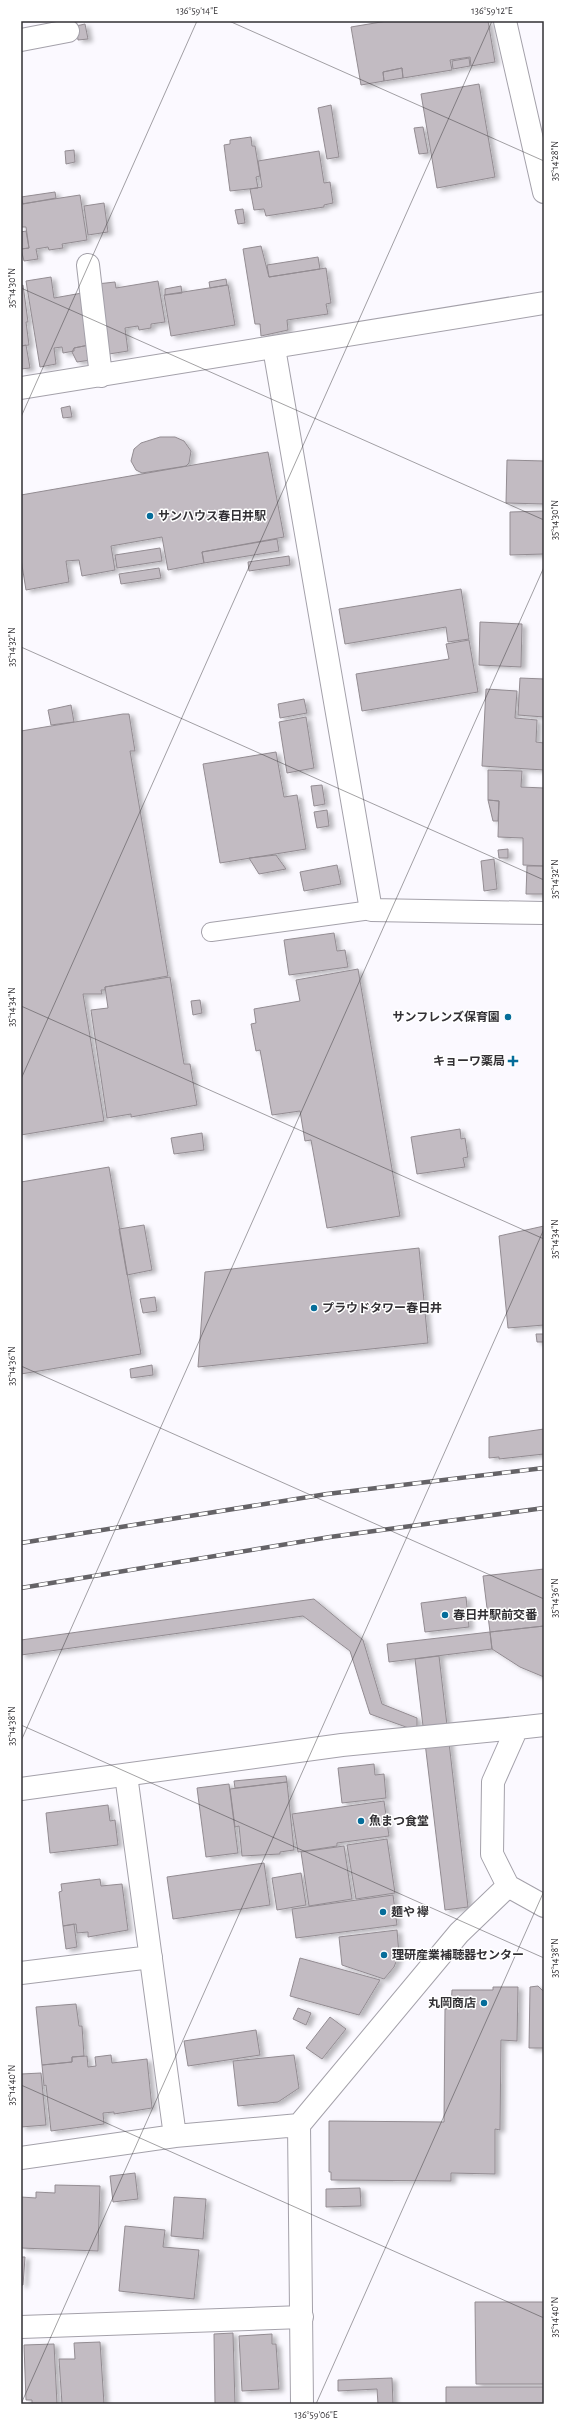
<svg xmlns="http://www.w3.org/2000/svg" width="565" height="2425" font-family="'Alegreya Sans','Noto Sans JP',sans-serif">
	<defs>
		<filter id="shadow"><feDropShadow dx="4.5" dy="2.5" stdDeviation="2" flood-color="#0004"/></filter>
	</defs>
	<rect width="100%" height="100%" fill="#fbf9ff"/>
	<!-- building -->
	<path fill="#c2bbc2" stroke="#938c92" filter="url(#shadow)" d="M387,21H488L495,62L471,66L470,57L450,60L452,70L403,78L402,68L383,72L384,81L361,85L351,27Z
		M85,24L88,39L78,40L76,26Z
		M469,58L470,66L453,69L452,61Z
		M402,68L403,78L384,81L383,72Z
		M479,84L495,177L437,188L421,94Z
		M331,105L339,157L327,159L318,108Z
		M423,127L428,153L419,154L414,128Z
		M251,137L252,146H255L260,176L256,177L258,188L230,191L224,145L230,144V140Z
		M74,150L75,162L66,164L65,151Z
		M319,151L324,183L330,182L333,203L324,205V207L266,216L264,209L254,210L250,189L262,187L258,161Z
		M55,192L56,198L23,204L21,197Z
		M80,195L87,240L62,244L63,248L49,250L48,247L36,249L38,259L24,261L21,249L29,248L26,227H21V204Z
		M104,203L108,232L88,235L84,206Z
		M243,209L245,223L238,224L235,210Z
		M26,231L29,248L21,249V232Z
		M261,246L269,277L326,268L331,303L326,304L328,314L287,320L288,330L261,336L260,324H255L243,249Z
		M318,257L320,269L269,277L267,265Z
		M51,277L54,298L82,293L89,345L74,348V351L63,353L62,347L54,348L56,364L40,367L26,281Z
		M226,279L227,285L210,288L209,282Z
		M158,281L165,322L151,324V328L139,330L138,326L125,328L128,351L109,354L97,284L115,282L116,288Z
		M23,285L28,322H26L29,345L21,346V286Z
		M228,285L235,325L171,336L164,295Z
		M181,286L182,293L165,295V289Z
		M26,345L30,368L21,369V346Z
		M89,345L91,360L77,362L72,352L74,348Z
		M70,406L72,417L63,418L61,408Z
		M160,437H175L184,441L191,451L189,463L186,466L142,473L136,470L131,461L134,449L141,443Z
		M268,452L284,537L202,552L204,563L168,570L162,537L111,546L115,570L82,576L79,560L66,561L69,582L26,590L21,559V495Z
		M507,460L544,461V504L506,503Z
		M544,511V554L510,555V512Z
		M277,539L279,551L204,563L202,552Z
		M160,548L162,561L117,568L115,555Z
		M289,556L290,565L249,571L248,562Z
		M159,568L161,578L121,584L119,574Z
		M461,589L469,639L448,642L446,627L345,644L339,609Z
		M480,622L522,624L521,667L479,665Z
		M469,640L478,692L362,711L356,674L449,659L446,644Z
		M520,678L544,679V717L518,715Z
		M486,689L517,691L515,718L537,720L536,742L544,743V770L482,766Z
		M304,699L307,713L280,718L278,704Z
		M71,705L74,722L51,725L48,710Z
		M123,714H129L135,751H130L168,976L105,987V990H101L102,994H83L104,1121L21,1135V731Z
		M306,717L314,768L287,773L279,722Z
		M276,752L284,797L297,795L306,849L220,863L203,764Z
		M488,770L522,771L521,787L544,788V866L523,865V838L498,837L499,801L488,800Z
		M322,785L325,804L314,806L311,786Z
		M488,800L499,801L498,821H493Z
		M327,810L329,826L317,828L314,812Z
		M508,849V858H499L498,850Z
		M276,855L286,869L259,874L249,858Z
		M494,859L497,889L484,891L481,861Z
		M337,865L341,884L304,891L300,872Z
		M527,866H544V894H526Z
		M334,933L337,951L345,950L348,967L289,975L284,940Z
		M358,969L400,1216L327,1228L311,1140L305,1141L300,1111L272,1115L260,1050L256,1051L251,1024L256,1023L254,1009L300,1001L296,980Z
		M170,977L184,1064H190L197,1105L131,1117V1114L107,1118L91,1010L108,1008L105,987Z
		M200,1000L202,1013L193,1015L191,1001Z
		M460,1129L461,1139L465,1138L468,1157L463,1158L465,1167L417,1174L411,1137Z
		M202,1133L204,1150L174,1154L171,1138Z
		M109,1167L141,1354L21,1374V1182Z
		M144,1225L152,1270L127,1275L119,1229Z
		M544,1226V1325L508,1328L499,1236Z
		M419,1248L428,1343L198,1367L205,1272Z
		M155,1297L157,1311L143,1313L140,1299Z
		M536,1334H544V1342H537Z
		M152,1365L153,1375L131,1378L130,1369Z
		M544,1429V1454L499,1459V1457L489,1458V1437Z
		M544,1569V1626L490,1632L483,1576Z
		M466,1597L469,1627L425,1632L421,1603Z
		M314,1599L363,1640L382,1704L417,1718V1731L370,1714L350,1651L303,1616L21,1655V1640Z
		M544,1626V1677L520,1667L492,1649L490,1632Z
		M490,1632L492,1649L389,1662L387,1644Z
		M439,1656L468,1907L445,1910L415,1659Z
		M374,1764L375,1775L384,1774L386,1798L342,1803L338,1768Z
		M286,1776L287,1782L235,1788L234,1781Z
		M287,1782L294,1850L280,1852V1854L242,1856L239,1826L235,1827L230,1789Z
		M229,1784L238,1853L206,1857L197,1788Z
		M384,1801L389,1836L337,1843V1846L298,1852L292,1814Z
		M108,1805L110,1821L115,1820L118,1845L50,1853L46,1813Z
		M387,1839L395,1893L356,1899L347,1845Z
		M344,1846L352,1899L309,1906L301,1852Z
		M264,1863L270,1905L173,1919L167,1877Z
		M301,1873L306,1905L277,1910L272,1878Z
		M100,1879L101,1886L122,1884L128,1930L88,1937V1932L77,1933L76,1924L63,1926L59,1892L62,1891L61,1884Z
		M393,1895L397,1925L296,1938L292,1909Z
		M74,1924L77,1947L66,1949L63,1926Z
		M397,1930L399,1954L394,1967L384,1979L342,1965L339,1937Z
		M300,1958L380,1980L359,2015L290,1996Z
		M538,1986L544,1992V2048H529L530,1987Z
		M493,1987H518L517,2041L501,2040L500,2130L495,2129V2174L451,2173V2181L331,2180V2172H329V2121L444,2122L445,2009L451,2008L452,1990H493Z
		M76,2004L79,2026H82L84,2056L72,2057V2062L42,2065L36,2007Z
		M298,2008L311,2013L306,2025L293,2019Z
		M330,2017L346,2029L322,2059L306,2048Z
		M256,2030L260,2055L188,2066L184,2041Z
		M111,2055L112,2063L147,2059L152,2108L114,2114V2112L103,2113L104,2124L51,2131L46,2085L44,2086L42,2065L72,2062V2057L87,2056L88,2067L96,2066L95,2057Z
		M294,2055L299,2088L278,2102L238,2106L233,2061Z
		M41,2073L46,2125L21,2127V2074Z
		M135,2173L138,2199L113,2202L110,2176Z
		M55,2185L100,2186L98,2251L21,2248V2197L36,2198V2192L55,2193Z
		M360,2188L361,2206L326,2207V2189Z
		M174,2197L206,2199L203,2239L171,2236Z
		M125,2226L165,2230L163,2247L199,2250L194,2299L119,2291Z
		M21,2257H25L23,2285H21Z
		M475,2302H544V2384H476Z
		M233,2333L235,2404H215L214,2334Z
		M272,2334V2344H276L279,2389L242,2391L239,2336Z
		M100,2342L104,2404H62L59,2359H75L74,2343Z
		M54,2344L57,2404H32V2400H26L24,2345Z
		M392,2378L393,2404H378L377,2389L338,2391V2380Z
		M446,2387H544V2404H446Z"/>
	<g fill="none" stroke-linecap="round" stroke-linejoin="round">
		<defs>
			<path id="service" d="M211,932L371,910"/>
			<path id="minor" d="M505,21L544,192
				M21,40L68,31
				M88,265L101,376
				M274,348L371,910L544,913
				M21,388L544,303
				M544,1725L517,1728L493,1782L492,1854L508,1886L544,1906
				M126,1775L175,2136
				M21,1973L151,1957
				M21,2158L175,2136L299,2125
				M21,2327L302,2317
				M302,2404L299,2125L459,1933L508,1886"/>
			<path id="tertiary" d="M21,1789L342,1745L517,1728"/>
		</defs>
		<!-- service casing -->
		<use href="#service" stroke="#a4a1aa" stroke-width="20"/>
		<!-- minor casing -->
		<use href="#minor" stroke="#a4a1aa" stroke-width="24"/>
		<!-- tertiary casing -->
		<use href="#tertiary" stroke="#a4a1aa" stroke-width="24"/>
		<!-- service -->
		<use href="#service" stroke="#fff" stroke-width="18"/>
		<!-- minor -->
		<use href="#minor" stroke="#fff" stroke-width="22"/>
		<!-- tertiary -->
		<use href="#tertiary" stroke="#fff" stroke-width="22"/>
		<defs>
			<path id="rail" d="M21,1543L327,1494L544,1468
				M21,1588L330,1537L544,1508"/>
		</defs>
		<!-- rail casing -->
		<use href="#rail" stroke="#656367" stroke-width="4.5"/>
		<!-- rail -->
		<use href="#rail" stroke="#fff" stroke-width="3" stroke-dasharray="9" stroke-linecap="butt"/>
	</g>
	<!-- ticks -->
	<path fill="none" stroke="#323034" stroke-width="1" stroke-opacity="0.45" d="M229,21L544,161M21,288L544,520M21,417L197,21M21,647L544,880M21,1006L544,1239M21,1079L492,21M21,1366L544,1599M21,1725L544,1958M21,1741L544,567M21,2085L544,2318M21,2404L544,1229M316,2404L544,1891"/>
	<!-- markers -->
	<g fill="#056d9a" stroke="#fff" stroke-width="1.5">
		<circle cx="150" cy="516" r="4"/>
		<circle cx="508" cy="1017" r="4"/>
		<path d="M511 1055h4v4h4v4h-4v4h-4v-4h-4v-4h4z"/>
		<circle cx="314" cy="1308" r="4"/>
		<circle cx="445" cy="1615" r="4"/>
		<circle cx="361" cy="1821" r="4"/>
		<circle cx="383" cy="1912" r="4"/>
		<circle cx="384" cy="1955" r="4"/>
		<circle cx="484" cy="2003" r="4"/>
	</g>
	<g text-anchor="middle" stroke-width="3" stroke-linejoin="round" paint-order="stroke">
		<!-- poi labels -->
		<g font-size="12" font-weight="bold" fill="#323034" stroke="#fff" text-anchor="start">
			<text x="158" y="520">サンハウス春日井駅</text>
			<text x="500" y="1021" text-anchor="end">サンフレンズ保育園</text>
			<text x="505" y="1065" text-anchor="end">キョーワ薬局</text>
			<text x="322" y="1312">プラウドタワー春日井</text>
			<text x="453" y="1619">春日井駅前交番</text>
			<text x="369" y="1825">魚まつ食堂</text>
			<text x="391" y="1916">麺や 襷</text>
			<text x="392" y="1959">理研産業補聴器センター</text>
			<text x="476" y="2007" text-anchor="end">丸岡商店</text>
		</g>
	</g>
	<!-- border -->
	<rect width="565" height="2425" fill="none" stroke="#ffffff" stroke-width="44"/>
	<rect x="22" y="22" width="521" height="2381" fill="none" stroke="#323034" stroke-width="1.5"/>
	<g font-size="10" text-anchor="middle" fill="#323034">
		<text x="197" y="14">136°59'14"E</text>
		<text x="492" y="14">136°59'12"E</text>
		<text transform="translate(554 161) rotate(-90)" y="4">35°14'28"N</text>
		<text transform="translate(11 288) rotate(-90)" y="4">35°14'30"N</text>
		<text transform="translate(554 520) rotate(-90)" y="4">35°14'30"N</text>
		<text transform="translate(11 647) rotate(-90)" y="4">35°14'32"N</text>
		<text transform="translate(554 879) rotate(-90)" y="4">35°14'32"N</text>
		<text transform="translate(11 1007) rotate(-90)" y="4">35°14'34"N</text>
		<text transform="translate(554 1239) rotate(-90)" y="4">35°14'34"N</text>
		<text transform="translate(11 1366) rotate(-90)" y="4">35°14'36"N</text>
		<text transform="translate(554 1598) rotate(-90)" y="4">35°14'36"N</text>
		<text transform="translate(11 1726) rotate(-90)" y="4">35°14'38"N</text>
		<text transform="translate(554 1958) rotate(-90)" y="4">35°14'38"N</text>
		<text transform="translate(11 2085) rotate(-90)" y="4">35°14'40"N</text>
		<text transform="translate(554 2317) rotate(-90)" y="4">35°14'40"N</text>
		<text x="316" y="2418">136°59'06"E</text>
	</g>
</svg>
